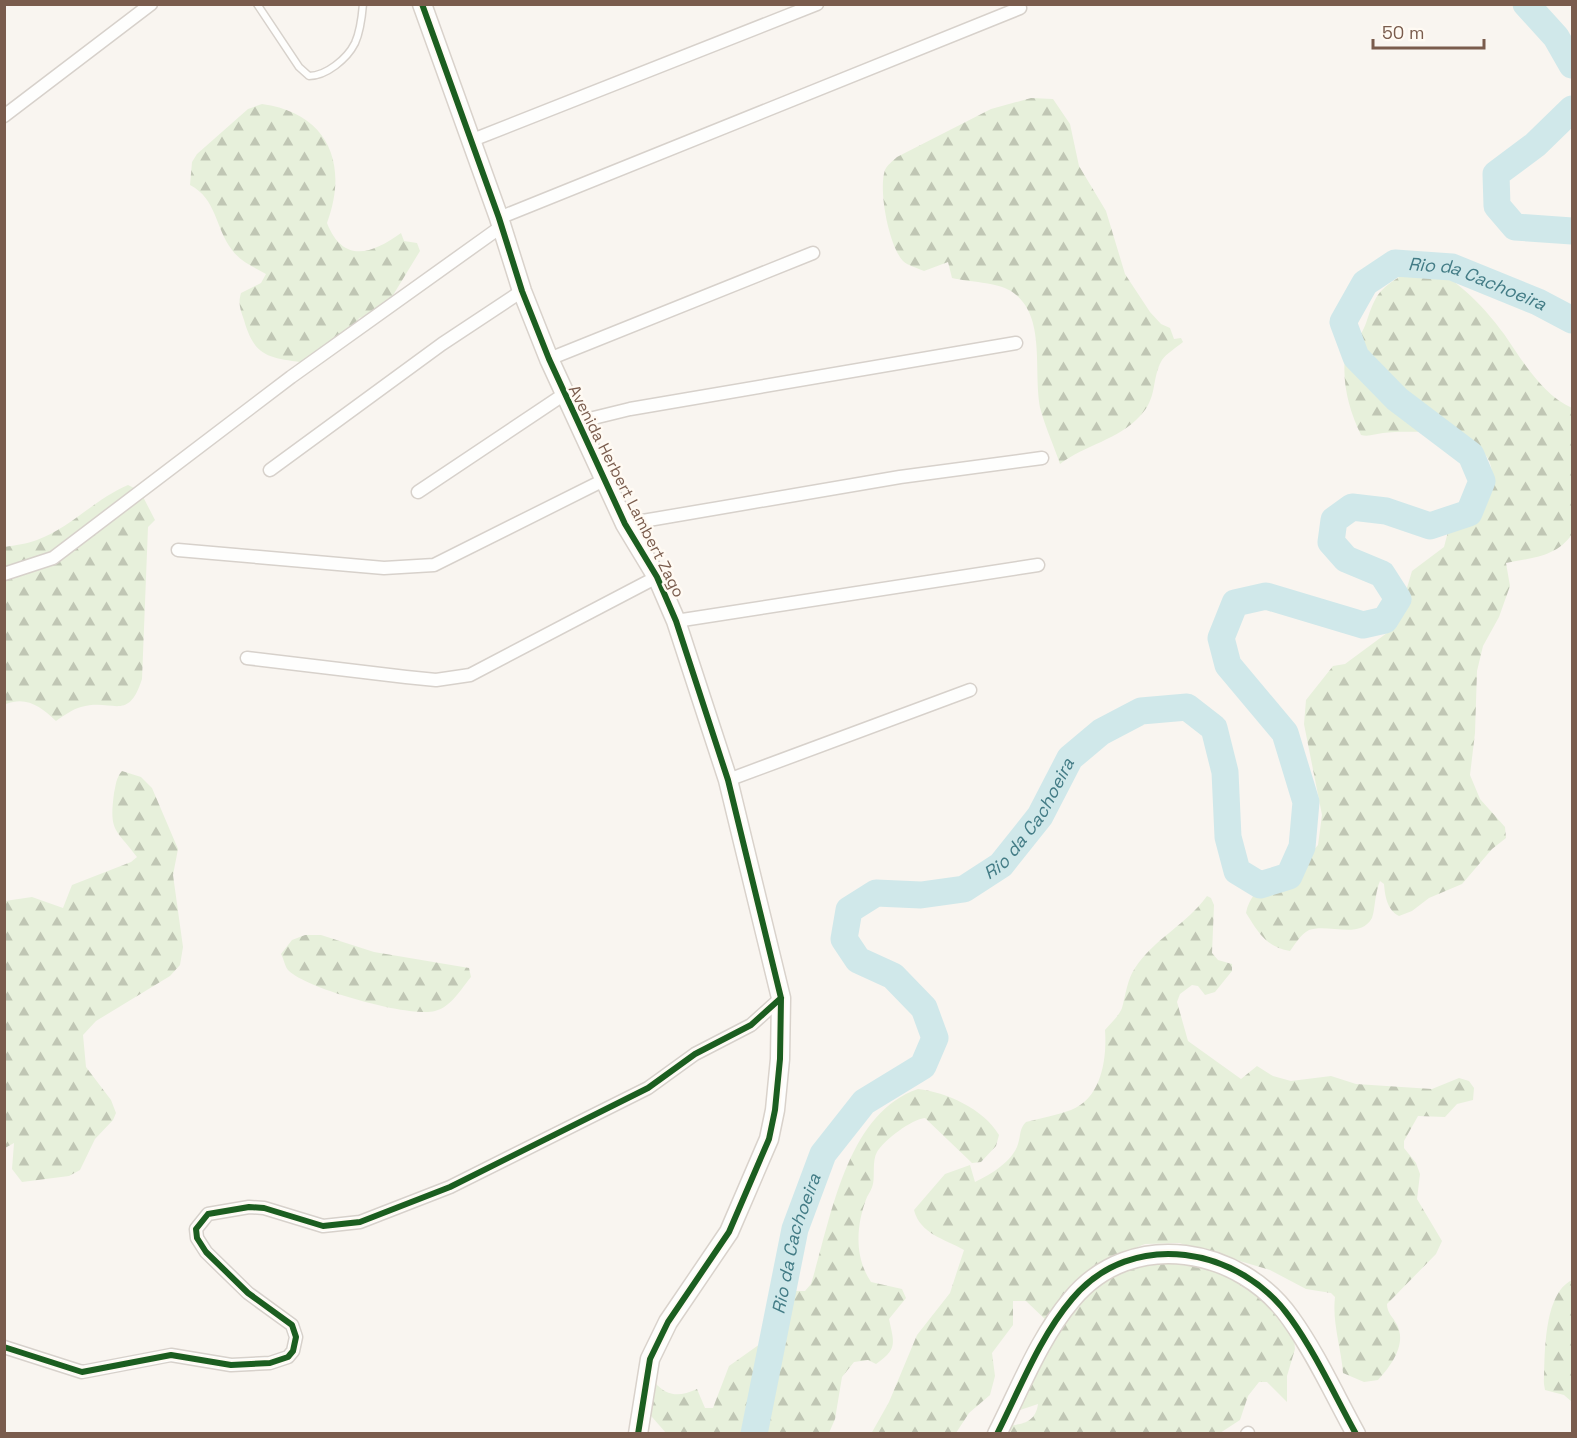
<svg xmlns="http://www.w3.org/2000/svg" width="1577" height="1438" font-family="'Space Grotesk',sans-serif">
	<defs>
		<pattern id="forest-firs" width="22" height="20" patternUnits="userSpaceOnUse" patternTransform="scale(1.5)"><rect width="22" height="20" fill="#e7f0db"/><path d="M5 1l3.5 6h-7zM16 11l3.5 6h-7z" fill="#c0c6b4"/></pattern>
	</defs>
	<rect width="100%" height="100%" fill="#f9f5f0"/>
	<!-- forest -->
	<path fill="url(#forest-firs)" d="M1031,98L1053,99L1070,124L1079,166L1106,211L1125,274L1150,312L1161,324L1170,328L1174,339L1181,338L1183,342C1177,347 1166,354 1162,360C1151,379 1158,398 1140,416C1118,440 1085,445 1060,464C1054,446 1046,429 1041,411C1032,372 1048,315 1011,291C996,282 969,282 952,278L948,262L924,271C918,268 908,266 903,261C889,246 878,190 885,170C887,165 893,161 897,157L991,109Z
		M262,104C328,113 349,164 327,223C343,264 372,254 401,233L404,241L417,243L420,251L387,305L378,313L359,318L350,335L306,363C270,357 255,359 244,320C240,309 238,303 241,293L261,283L266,274C254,267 241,262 232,250C215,228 217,199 190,185L192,162L197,154L248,109Z
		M1420,262C1454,276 1482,304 1504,334C1522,360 1542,395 1572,408V534C1557,557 1531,558 1506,563L1510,586L1499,617L1483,646L1477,671L1475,733L1470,775L1480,799L1505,827L1506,838L1492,849L1462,884L1429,898L1412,911L1399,916C1387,910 1385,896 1384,884L1380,881C1375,892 1375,911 1372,918C1360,940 1328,923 1309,930C1300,935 1296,943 1290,951C1266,947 1258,932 1246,913C1251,884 1288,868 1312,852L1318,845L1322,815L1304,724L1306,700L1333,666L1345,664L1391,630L1401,608L1412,571L1444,547L1450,524C1467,514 1493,494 1492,472C1489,429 1413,430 1383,433C1375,434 1369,437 1361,435C1348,408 1341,380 1346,349C1369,332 1364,320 1376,298C1386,281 1407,275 1420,262Z
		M128,485L140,491L155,520L148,527L142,679C128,723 113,698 81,707C73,709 63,716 56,721C41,707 27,696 6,704L5,714V547C15,545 27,544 37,540C70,528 95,499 128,485Z
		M122,771L141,777L152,788L178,849L173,875L183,947L180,965L170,976L96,1021L83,1035L86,1067L111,1100L116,1113L113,1120L95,1139L80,1170L69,1176L22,1182L12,1169L14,1143L5,1148V901L32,897L63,908L72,885L131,862L137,857C115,828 109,832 114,793C116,784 116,778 122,771Z
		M1207,896L1211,898L1214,905L1212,953L1218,960L1232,964V971L1215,992L1205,995L1198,986L1192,985L1180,994L1177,1002L1188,1041L1241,1079L1257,1066L1273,1076L1291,1081L1331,1076L1356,1084L1432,1089L1459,1078L1469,1081L1474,1088L1473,1100L1457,1104L1445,1117L1418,1116L1404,1141V1148L1416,1163L1420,1174L1417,1199L1442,1241L1436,1254L1387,1304C1387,1313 1393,1317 1397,1325C1407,1344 1391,1366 1378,1380L1364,1382L1343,1373C1341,1347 1332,1323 1335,1297L1331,1293L1306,1289L1270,1270L1179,1243L1145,1244L1101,1262L1194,1257L1264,1294L1294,1339L1295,1349L1287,1376V1402L1267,1382H1259L1248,1396L1240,1420L1220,1433H995L999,1427C1018,1424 1035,1426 1038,1404L1020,1410L1014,1405L1049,1323L1026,1301H1013V1325L992,1353L995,1376L990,1395L969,1413L956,1433L871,1434L889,1402L917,1335L950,1293L964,1250C945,1239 920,1234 914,1210L945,1174L970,1165L975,1182C990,1175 1013,1161 1018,1144C1021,1135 1019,1129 1026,1122C1041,1118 1057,1115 1071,1110C1102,1098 1107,1058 1105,1030C1111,1023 1119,1016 1122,1008C1126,994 1127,980 1135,968C1154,939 1187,924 1207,896Z
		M305,935H321L374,952L469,968L471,977C461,989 451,1007 435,1011C410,1018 308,989 289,971C285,968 284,959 281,954L292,940Z
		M918,1089C946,1092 984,1109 999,1135L996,1146L981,1162L972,1163L925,1118C912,1119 884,1140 877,1152C872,1161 875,1175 873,1184C872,1189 869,1193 867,1197C856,1225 854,1257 871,1282L902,1289L906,1298L889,1319C894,1343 898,1349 876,1364L868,1360L854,1362L842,1377L835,1419L829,1433H666L645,1409L654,1382C668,1397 679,1397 697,1389L705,1408H713L729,1366L760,1344L793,1291H805L811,1284C831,1219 846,1113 918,1089Z
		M1572,1280V1402L1564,1395L1545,1390L1544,1384C1545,1356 1543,1294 1572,1280Z"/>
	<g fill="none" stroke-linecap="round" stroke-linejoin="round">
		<!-- river -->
		<g stroke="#d0e8ea" stroke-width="27">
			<path d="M1526,4L1556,37L1572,65"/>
			<path d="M1572,109L1535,145L1496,174L1497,206L1515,227L1572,231"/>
			<path id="s1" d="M754,1434L795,1229L823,1154L864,1102L923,1066L935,1038L924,1008L893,976L858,960L844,939L849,910L876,893L921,895L964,889L1001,865L1040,816L1070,758L1101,732L1141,711L1187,707L1214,728L1225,772L1228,837L1237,871L1260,885L1289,876L1302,847L1306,802L1285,733L1228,665L1221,638L1235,603L1266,596L1363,625L1385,620L1398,599L1382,574L1346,559L1331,542L1334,520L1352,507L1386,511L1430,526L1469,513L1482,481L1471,455L1397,399L1356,357L1343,322L1365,283L1395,263L1452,267L1538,302L1572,320"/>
		</g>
		<defs>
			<path id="lane" d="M257,4L299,67L309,76C326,76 347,59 355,43C360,32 362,16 363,4"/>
			<path id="street" d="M4,116L151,4
				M470,141L817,4
				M499,218L1020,8
				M549,359L813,253
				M577,422L630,409L1016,343
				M270,470L442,344L522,291
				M418,492L563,395
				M625,524L900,477L1042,458
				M178,550L384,568L434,565L604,480
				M4,574L53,558L291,377L502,226
				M676,621L1038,565
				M247,658L406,677L436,680L470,675L657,577
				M728,780L970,690
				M4,1347L82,1372L171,1355L231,1365L270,1363L288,1357L293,1351L296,1337L292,1325L248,1293L206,1252L197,1238L196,1229L208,1214L249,1207L264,1208L323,1226L360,1222L450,1187L648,1088L695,1054L751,1025L781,998
				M1247,1434L1248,1433"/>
			<path id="secondary" d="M422,4L499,218L522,291L549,359L625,524L657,577L676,621L728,780L781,998L780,1059L775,1110L769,1139L729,1232L668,1322L650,1359L638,1434
				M997,1434C1020,1389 1039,1338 1072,1299C1132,1227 1241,1247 1291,1319C1316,1354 1335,1396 1356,1434"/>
		</defs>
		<!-- lane casing -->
		<use href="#lane" stroke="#d7d1cb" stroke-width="9"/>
		<!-- street casing -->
		<use href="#street" stroke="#d7d1cb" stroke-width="15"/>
		<!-- secondary casing -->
		<use href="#secondary" stroke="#d9d2cb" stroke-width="21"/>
		<!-- lane -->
		<use href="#lane" stroke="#fefefd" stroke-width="6"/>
		<!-- street -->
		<use href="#street" stroke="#fefefd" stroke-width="12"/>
		<!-- secondary -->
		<use href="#secondary" stroke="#fefefd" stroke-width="18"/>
		<defs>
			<path id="cycleway" d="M422,4L499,218L522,291L549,359L625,524L657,577L676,621L728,780L781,998L780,1059L775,1110L769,1139L729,1232L668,1322L650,1359L638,1434
				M4,1347L82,1372L171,1355L231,1365L270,1363L288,1357L293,1351L296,1337L292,1325L248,1293L206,1252L197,1238L196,1229L208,1214L249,1207L264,1208L323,1226L360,1222L450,1187L648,1088L695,1054L751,1025L781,998
				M997,1434C1020,1389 1039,1338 1072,1299C1132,1227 1241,1247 1291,1319C1316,1354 1335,1396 1356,1434"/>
		</defs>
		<!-- cycleway casing -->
		<use href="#cycleway" stroke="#fffaf3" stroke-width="10"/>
		<!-- cycleway -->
		<use href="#cycleway" stroke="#1b5e20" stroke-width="6"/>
	</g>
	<g text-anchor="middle" stroke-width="5" stroke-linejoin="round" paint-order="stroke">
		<!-- street labels -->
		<g font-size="16" fill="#7a5c4d" stroke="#fffaf3">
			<text transform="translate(627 491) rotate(63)" y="6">Avenida Herbert Lambert Zago</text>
		</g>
		<!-- water labels -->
		<g font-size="18" font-style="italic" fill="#437c86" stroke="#fffaf3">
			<text dy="6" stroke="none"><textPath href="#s1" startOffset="2445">Rio da Cachoeira</textPath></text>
			<text dy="6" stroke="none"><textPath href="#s1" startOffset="843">Rio da Cachoeira</textPath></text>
			<text dy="6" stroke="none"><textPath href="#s1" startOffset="195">Rio da Cachoeira</textPath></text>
		</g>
	</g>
	<!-- border -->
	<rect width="1577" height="1438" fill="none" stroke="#7a5c4d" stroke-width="12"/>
	<!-- scale -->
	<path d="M1373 39v9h111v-9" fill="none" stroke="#7a5c4d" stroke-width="3"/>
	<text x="1382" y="39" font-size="18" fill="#7a5c4d" stroke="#fffaf3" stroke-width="4.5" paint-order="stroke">50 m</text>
</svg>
